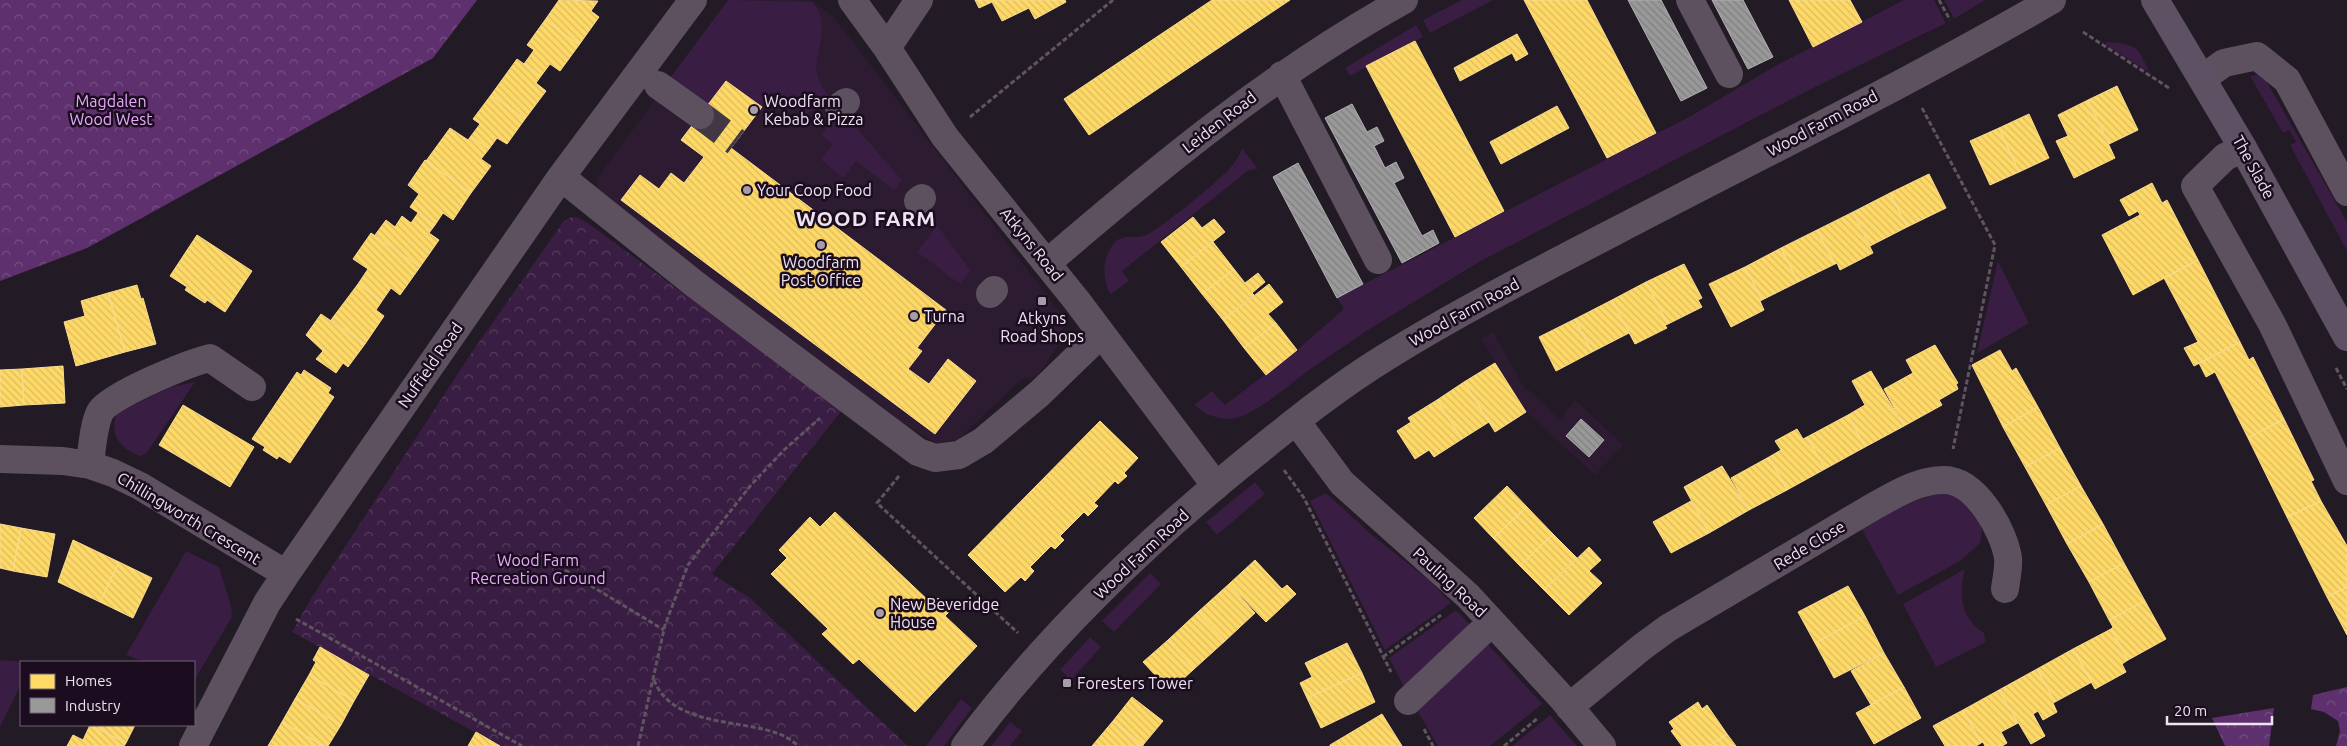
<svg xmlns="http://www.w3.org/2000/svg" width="2347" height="746" font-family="Ubuntu,sans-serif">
	<defs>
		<pattern id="forest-crowns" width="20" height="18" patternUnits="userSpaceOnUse" patternTransform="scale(1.25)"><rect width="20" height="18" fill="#5f306e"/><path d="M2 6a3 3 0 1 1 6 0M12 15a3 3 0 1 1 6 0" fill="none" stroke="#764e83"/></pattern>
		<pattern id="park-crowns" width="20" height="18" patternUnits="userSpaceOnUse" patternTransform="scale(1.25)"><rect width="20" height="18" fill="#391d42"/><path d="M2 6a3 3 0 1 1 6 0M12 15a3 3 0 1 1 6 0" fill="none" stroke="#563e5e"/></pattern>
		<pattern id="homes-back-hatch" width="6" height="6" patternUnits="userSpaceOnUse" patternTransform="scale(1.25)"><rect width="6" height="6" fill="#ffd966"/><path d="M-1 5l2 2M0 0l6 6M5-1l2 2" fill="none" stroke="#dabb60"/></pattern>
		<pattern id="industry-back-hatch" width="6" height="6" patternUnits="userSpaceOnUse" patternTransform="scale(1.25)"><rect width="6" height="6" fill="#999"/><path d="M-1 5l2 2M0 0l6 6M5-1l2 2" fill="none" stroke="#808081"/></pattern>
	</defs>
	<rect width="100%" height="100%" fill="#221a25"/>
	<!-- built -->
	<path fill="#2c1b31" d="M728,0H810L834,17L1063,316V329L1058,346L1039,374L1033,378L1022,379L959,439L949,443L937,444L902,422L767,325L596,191L598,177Z
		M1493,331L1526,391L1528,389L1560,419L1575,400L1624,445L1595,475L1526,412L1481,339Z"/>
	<!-- green -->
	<path fill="#391d42" d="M728,0L813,2C815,6 819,11 820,16C830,48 799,65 832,99L806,114L772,92L762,107L726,81L704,110L670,78Z
		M1462,0H1493L1430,33L1423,20Z
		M1904,0H1934L1946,23L1809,90L1479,262L1371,328L1309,370L1266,403L1245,415L1232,419L1219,418L1206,414L1194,405L1212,391L1225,405L1297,350L1344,309L1337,298L1689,117L1777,65Z
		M1944,0H1985L1954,19Z
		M1416,25L1423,37L1350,76L1345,68Z
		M2107,42C2135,44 2138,45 2149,72L2105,44Z
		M2258,75L2264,77L2347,222V251L2290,145L2296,142L2289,130L2283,133L2250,76Z
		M844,114L902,180L894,190L856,161L843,178L821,160L832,144L821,135L831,121Z
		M1242,148L1258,169L1249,170L1122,271L1129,281L1111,294C1100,279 1103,254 1116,241C1124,234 1137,239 1146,235C1160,229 1220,180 1230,168C1235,162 1240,155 1242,148Z
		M937,225L971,271L960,284L917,252Z
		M1998,261L2029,323L1977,353Z
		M195,382L146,454L141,456C121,450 108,434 117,413L171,387Z
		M1255,482L1265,494L1217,535L1206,522Z
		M1947,492L1959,495L1983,523L1980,543L1960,561L1898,595L1861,528C1889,513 1915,498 1947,492Z
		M1326,493L1372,535L1430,581L1451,603L1385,650L1310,501Z
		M186,551L219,567L231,606L232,617L194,681V662H144L126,655Z
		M1965,569C1958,593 1961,619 1984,633L1986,642L1936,667L1903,604Z
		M1150,573L1161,584L1114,632L1102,621Z
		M1456,610L1473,628L1407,693L1389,658Z
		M1090,637L1101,647L1071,680L1060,670Z
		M1486,642L1542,704L1490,746H1438L1417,710Z
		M0,660L25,662H21V684L0,727Z
		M961,699L972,708L944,746H926Z
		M1550,715L1577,746H1512Z
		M1010,722L1022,731L1010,746H991Z"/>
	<!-- forest -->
	<path fill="url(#forest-crowns)" d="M0,0H477L433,58L87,248L0,281Z
		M2347,687V746H2336L2340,731L2338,721L2324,712L2311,709L2313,695Z
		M2274,708L2269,746H2225L2212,718Z"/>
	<!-- park -->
	<path fill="url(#park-crowns)" d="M571,217L579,218L589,224L842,410L712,574L750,598L908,746H500L292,632L312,597L472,352L563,222Z"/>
	<!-- homes -->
	<path fill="url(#homes-back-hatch)" stroke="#fadc90" d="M559,0L598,1L591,11L599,17L579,45L545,20Z
		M975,0H1065L1066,2L1035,19L1029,8L1002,21L992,2L979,8Z
		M1212,0H1290L1089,135L1064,99Z
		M1524,0H1587L1656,133L1607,158Z
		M1789,0H1850L1862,22L1813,47Z
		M545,20L579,45L560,71L550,64L541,76L524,64L534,50L527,45Z
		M1517,34L1528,54L1516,61L1512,53L1460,81L1454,68Z
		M1415,41L1504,211L1455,237L1366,66Z
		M517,59L541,76L536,83L546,91L525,119L491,95Z
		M726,81L762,107L731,148L946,310L917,348L922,351L908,369L929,384L948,359L976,381L935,434L621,200L640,175L659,189L671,173L684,183L704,157L681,140Z
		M2117,86L2138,130L2109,144L2088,100Z
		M491,95L525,119L507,144L497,138L489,149L471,136L480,124L473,119Z
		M2088,100L2115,158L2074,178L2056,141L2068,136L2058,115Z
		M1557,106L1569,128L1501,164L1490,142Z
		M2029,114L2049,158L2019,172L1999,128Z
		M450,128L468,140L471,136L489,149L481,159L491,166L471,193L426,161Z
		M1999,128L2019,172L1990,185L1970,141Z
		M425,160L471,193L453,220L443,213L435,225L410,207L419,194L408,185Z
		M1929,174L1946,208L1907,227L1890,193Z
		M2152,183L2162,203L2167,200L2198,260L2133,295L2102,235L2140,215L2138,211L2129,216L2120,200Z
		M1890,193L1907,227L1870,246L1853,212Z
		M1853,212L1873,253L1840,270L1837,263L1835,264L1817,230Z
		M418,213L435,225L429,233L439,240L420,267L375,235L386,220L395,227L402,216L411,223Z
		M1193,217L1202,228L1214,219L1225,232L1181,267L1161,242Z
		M1817,230L1835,264L1798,282L1781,248Z
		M371,233L420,267L400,295L391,288L382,301L358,284L368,269L353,259Z
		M197,235L252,271L225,312L207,300L205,303L185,290L187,287L170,276Z
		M1213,242L1234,269L1202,294L1181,267Z
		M1781,248L1798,282L1762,300L1745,267Z
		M2198,260L2240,342L2194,366L2184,348L2198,342L2164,278Z
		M1684,264L1702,298L1698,300L1702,307L1668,324L1646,282Z
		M1745,267L1762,300L1760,301L1764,310L1731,327L1709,284Z
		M1234,269L1245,283L1258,273L1265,282L1252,293L1254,295L1223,320L1202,294Z
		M1646,282L1668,324L1665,325L1667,328L1635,344L1612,300Z
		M358,284L382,301L376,310L384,316L365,344L331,320Z
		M1269,284L1283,302L1268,314L1276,323L1244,348L1223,320Z
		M137,285L141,299L143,298L156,344L125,352L108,293Z
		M108,293L125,352L76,366L64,322L85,316L81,301Z
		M1612,300L1629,333L1592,352L1575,319Z
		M321,314L365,344L348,367L343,363L336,373L316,359L323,351L306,335Z
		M1575,319L1592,352L1556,371L1539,337Z
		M1276,323L1297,350L1266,375L1244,348Z
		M2240,342L2249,360L2253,357L2284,419L2248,438L2215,372L2206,377L2199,363Z
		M1935,345L1958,383L1956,384L1958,389L1939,400L1942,405L1904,426L1884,389L1913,373L1906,360Z
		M2000,350L2012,371L2016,368L2038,407L2003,427L1972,365Z
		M1495,363L1526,412L1495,432L1464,382Z
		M63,366L65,403L24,405L22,369Z
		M22,369L24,405L0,407V370Z
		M304,370L331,388L328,393L334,397L290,463L279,456L277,459L263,450L265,447L252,439L297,372L301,375Z
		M1871,371L1904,426L1865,447L1848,415L1865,405L1852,381Z
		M1464,382L1489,422L1462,439L1437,400Z
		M1437,400L1462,439L1434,457L1429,450L1415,459L1397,431L1411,422L1408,418Z
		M183,405L254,447L230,487L159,445Z
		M2038,407L2060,448L2025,467L2003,427Z
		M1848,415L1865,447L1825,469L1807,437Z
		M2284,419L2314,480L2311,481L2321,501L2287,517L2248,438Z
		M1100,421L1138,458L1124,473L1127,476L1118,484L1115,481L1094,503L1098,506L1088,516L1084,512L1060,536L1064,540L1055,549L1051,546L1030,567L1034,571L1025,581L1021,577L1005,592L968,555Z
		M1797,429L1803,439L1807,437L1825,469L1787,490L1769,457L1781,450L1775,441Z
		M2060,448L2081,486L2046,505L2025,467Z
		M1769,457L1787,490L1749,510L1731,478Z
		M1722,466L1749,510L1709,533L1684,487Z
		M1507,486L1527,507L1493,538L1474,518Z
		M2081,486L2103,524L2067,544L2046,505Z
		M1691,501L1709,533L1671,553L1653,522Z
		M2321,501L2347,546V587L2327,597L2287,517Z
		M1527,507L1553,534L1520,566L1493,538Z
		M835,512L932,604L938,598L951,610L945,616L977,646L915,712L859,659L853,664L822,634L828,629L771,574L787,558L779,550L810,517L820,527Z
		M0,524L21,528L13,571L0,568Z
		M2103,524L2124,563L2089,582L2067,544Z
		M21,528L55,534L47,577L13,571Z
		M1553,534L1577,558L1544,590L1520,566Z
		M73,540L119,562L100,602L58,582Z
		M1589,547L1601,560L1589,571L1602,583L1569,615L1544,590Z
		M1255,560L1282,589L1287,585L1296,594L1266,622L1229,584Z
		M119,562L152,578L133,618L100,602Z
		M2124,563L2145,601L2109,620L2089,582Z
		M1229,584L1255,613L1225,641L1198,612Z
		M1848,586L1865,616L1815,643L1798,612Z
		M2347,587V635L2327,597Z
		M2145,601L2166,639L2128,660L2111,629L2113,627L2109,620Z
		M1198,612L1225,641L1194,669L1168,640Z
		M1865,616L1884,653L1834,678L1815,643Z
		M2111,629L2128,660L2122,664L2126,672L2095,689L2073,649Z
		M1168,640L1194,669L1170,691L1143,662Z
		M1347,643L1362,673L1307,698L1300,683L1312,677L1305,663Z
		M320,647L369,675L354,701L309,675L316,662L313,660Z
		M2073,649L2092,682L2055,702L2037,669Z
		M1884,653L1904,687L1871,705L1851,671Z
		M2037,669L2055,702L2053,703L2057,712L2043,720L2038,711L2033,714L2045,736L2031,744L1999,690Z
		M1362,673L1375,702L1321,728L1307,698Z
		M309,675L354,701L341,725L295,699Z
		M1904,687L1921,718L1874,744L1856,713Z
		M1999,690L2018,723L2001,732L2007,743L2002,746H1985L1983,742L1981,743L1963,710Z
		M1132,697L1163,721L1143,745L1113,721Z
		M295,699L341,725L328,746H324L282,722Z
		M1698,702L1702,709L1707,705L1727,734L1709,746H1682L1671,731L1674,729L1669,722Z
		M1963,710L1981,743L1976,746H1945L1933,726Z
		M1382,714L1402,746H1330V745Z
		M1113,721L1143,745V746H1092Z
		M282,722L324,746H268Z
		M90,725L126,743L124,746H67L73,735L83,740Z
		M91,725H135L126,743Z
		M476,732L500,746H468Z
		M1727,734L1736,746H1709Z"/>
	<!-- industry -->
	<path fill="url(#industry-back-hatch)" stroke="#b2b0b3" d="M1628,0H1661L1707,88L1681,101Z
		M1712,0H1743L1773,57L1748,69Z
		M1352,104L1367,132L1377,127L1384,141L1374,146L1385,168L1396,162L1404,178L1394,183L1422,236L1433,230L1439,243L1402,263L1325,118Z
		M1298,163L1363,284L1337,298L1273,177Z
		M1581,419L1604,440L1589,457L1566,436Z"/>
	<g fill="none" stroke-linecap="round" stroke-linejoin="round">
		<!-- minor-tunnel -->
		<path stroke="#413844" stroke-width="28" stroke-dasharray="28 14" stroke-linecap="butt" d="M700,115L736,142"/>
		<!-- path -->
		<path stroke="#5e5560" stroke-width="3" stroke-dasharray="5 2.5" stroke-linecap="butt" d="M1939,0L1950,20
			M2083,32L2169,88
			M1922,108L1995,245L1953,449
			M970,117L1113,0
			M2336,368L2347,389
			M1284,470L1304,498L1391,672
			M899,476L877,503L1018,633
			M565,570L664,630
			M296,619L522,746
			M1383,657L1441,615
			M654,680C672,727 742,719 779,734C786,736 793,742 799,746
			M1424,729L1433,746
			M638,746L665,625L688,565L751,485L784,450L820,418
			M1504,746L1538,718"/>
		<!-- minor -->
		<path stroke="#5d5160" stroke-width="28" d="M852,0L887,48L945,137L1077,301L1216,486
			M1690,0L1729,74
			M887,48L919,0
			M1282,75L1378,260
			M2203,78L2224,63L2257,56L2287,80L2347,192
			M658,85L700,115
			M839,107L846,102
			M2243,148L2225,157L2195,186L2272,324L2347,481
			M561,177L696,285L918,452L935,458L959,455L983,441L1039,394L1101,334
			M918,201L922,198
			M1047,263C1160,166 1274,72 1404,0
			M990,294L994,290
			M1296,421L1342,483L1468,596L1562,698L1602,746
			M0,459L63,461L90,465L113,473L140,486L286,574
			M90,465C92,449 93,427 100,412C110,395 189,363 210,358L252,387
			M1408,701L1492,622
			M1569,707L1642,647L1668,628L1876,505C1898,493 1919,480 1944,480C1976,480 2004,531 2008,558C2009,568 2006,580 2005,589
			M193,746L267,603L286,574L561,177L693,0
			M965,746C1044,640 1139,548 1241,465C1288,427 1334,389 1386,357C1460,311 1537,272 1614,232C1761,155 1909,83 2052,0"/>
		<!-- major -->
		<path stroke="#5f5164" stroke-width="28" d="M2155,0L2243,148L2347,337"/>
	</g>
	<!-- markers -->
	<g fill="#a79daa" stroke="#1b0d1f" stroke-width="2">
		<circle cx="754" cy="110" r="5"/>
		<circle cx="747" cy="190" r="5"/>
		<circle cx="821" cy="245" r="5"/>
		<rect x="1037" y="296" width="10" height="10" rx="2.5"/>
		<circle cx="914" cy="316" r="5"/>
		<circle cx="880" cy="613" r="5"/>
		<rect x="1062" y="678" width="10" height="10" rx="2.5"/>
	</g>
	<g text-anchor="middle" stroke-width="5" stroke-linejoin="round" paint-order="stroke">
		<!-- park labels -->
		<g font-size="16" fill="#e6abfa" stroke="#1b0d1f">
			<text x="111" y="107">Magdalen<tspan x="111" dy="18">Wood West</tspan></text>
			<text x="538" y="566">Wood Farm<tspan x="538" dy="18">Recreation Ground</tspan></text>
		</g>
		<!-- poi labels -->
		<g font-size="16" fill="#eee4f1" stroke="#1b0d1f" text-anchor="start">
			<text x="764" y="107">Woodfarm<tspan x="764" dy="18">Kebab &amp; Pizza</tspan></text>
			<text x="757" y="196">Your Coop Food</text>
			<text x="821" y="268" text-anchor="middle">Woodfarm<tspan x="821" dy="18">Post Office</tspan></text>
			<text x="924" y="322">Turna</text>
			<text x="1042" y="324" text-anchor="middle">Atkyns<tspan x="1042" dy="18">Road Shops</tspan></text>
			<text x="890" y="610">New Beveridge<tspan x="890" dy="18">House</tspan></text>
			<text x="1077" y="689">Foresters Tower</text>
		</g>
		<!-- street labels -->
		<g font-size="16" fill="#eee4f1" stroke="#1b0d1f">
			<text transform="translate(1219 122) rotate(-38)" y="6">Leiden Road</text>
			<text transform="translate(1822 123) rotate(-28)" y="6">Wood Farm Road</text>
			<text transform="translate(2254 167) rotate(61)" y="6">The Slade</text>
			<text transform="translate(1032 244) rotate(51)" y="6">Atkyns Road</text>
			<text transform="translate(1464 312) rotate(-29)" y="6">Wood Farm Road</text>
			<text transform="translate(430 365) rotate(-55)" y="6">Nuffield Road</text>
			<text transform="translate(189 518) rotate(31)" y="6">Chillingworth Crescent</text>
			<text transform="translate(1809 545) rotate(-31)" y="6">Rede Close</text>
			<text transform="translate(1141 554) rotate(-43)" y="6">Wood Farm Road</text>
			<text transform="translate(1450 582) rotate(43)" y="6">Pauling Road</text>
		</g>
		<!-- district labels -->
		<g font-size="21" font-weight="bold" letter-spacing="1" fill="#eee4f1" stroke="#1b0d1f">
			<text x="866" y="226">WOOD FARM</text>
		</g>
	</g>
	<!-- legend -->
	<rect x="20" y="661" width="175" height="65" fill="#1b0d1f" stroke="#6f6373"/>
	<rect x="30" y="674" width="25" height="15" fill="#ffd966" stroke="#6f6373"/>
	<text x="65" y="686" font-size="15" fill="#eee4f1">Homes</text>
	<rect x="30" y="698" width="25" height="15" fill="#999999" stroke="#6f6373"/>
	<text x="65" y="711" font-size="15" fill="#eee4f1">Industry</text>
	<!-- scale -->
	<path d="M2167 716v8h105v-8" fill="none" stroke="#eee4f1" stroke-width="2.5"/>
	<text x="2174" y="716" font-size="15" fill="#eee4f1" stroke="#1b0d1f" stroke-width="4" paint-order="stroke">20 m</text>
</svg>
